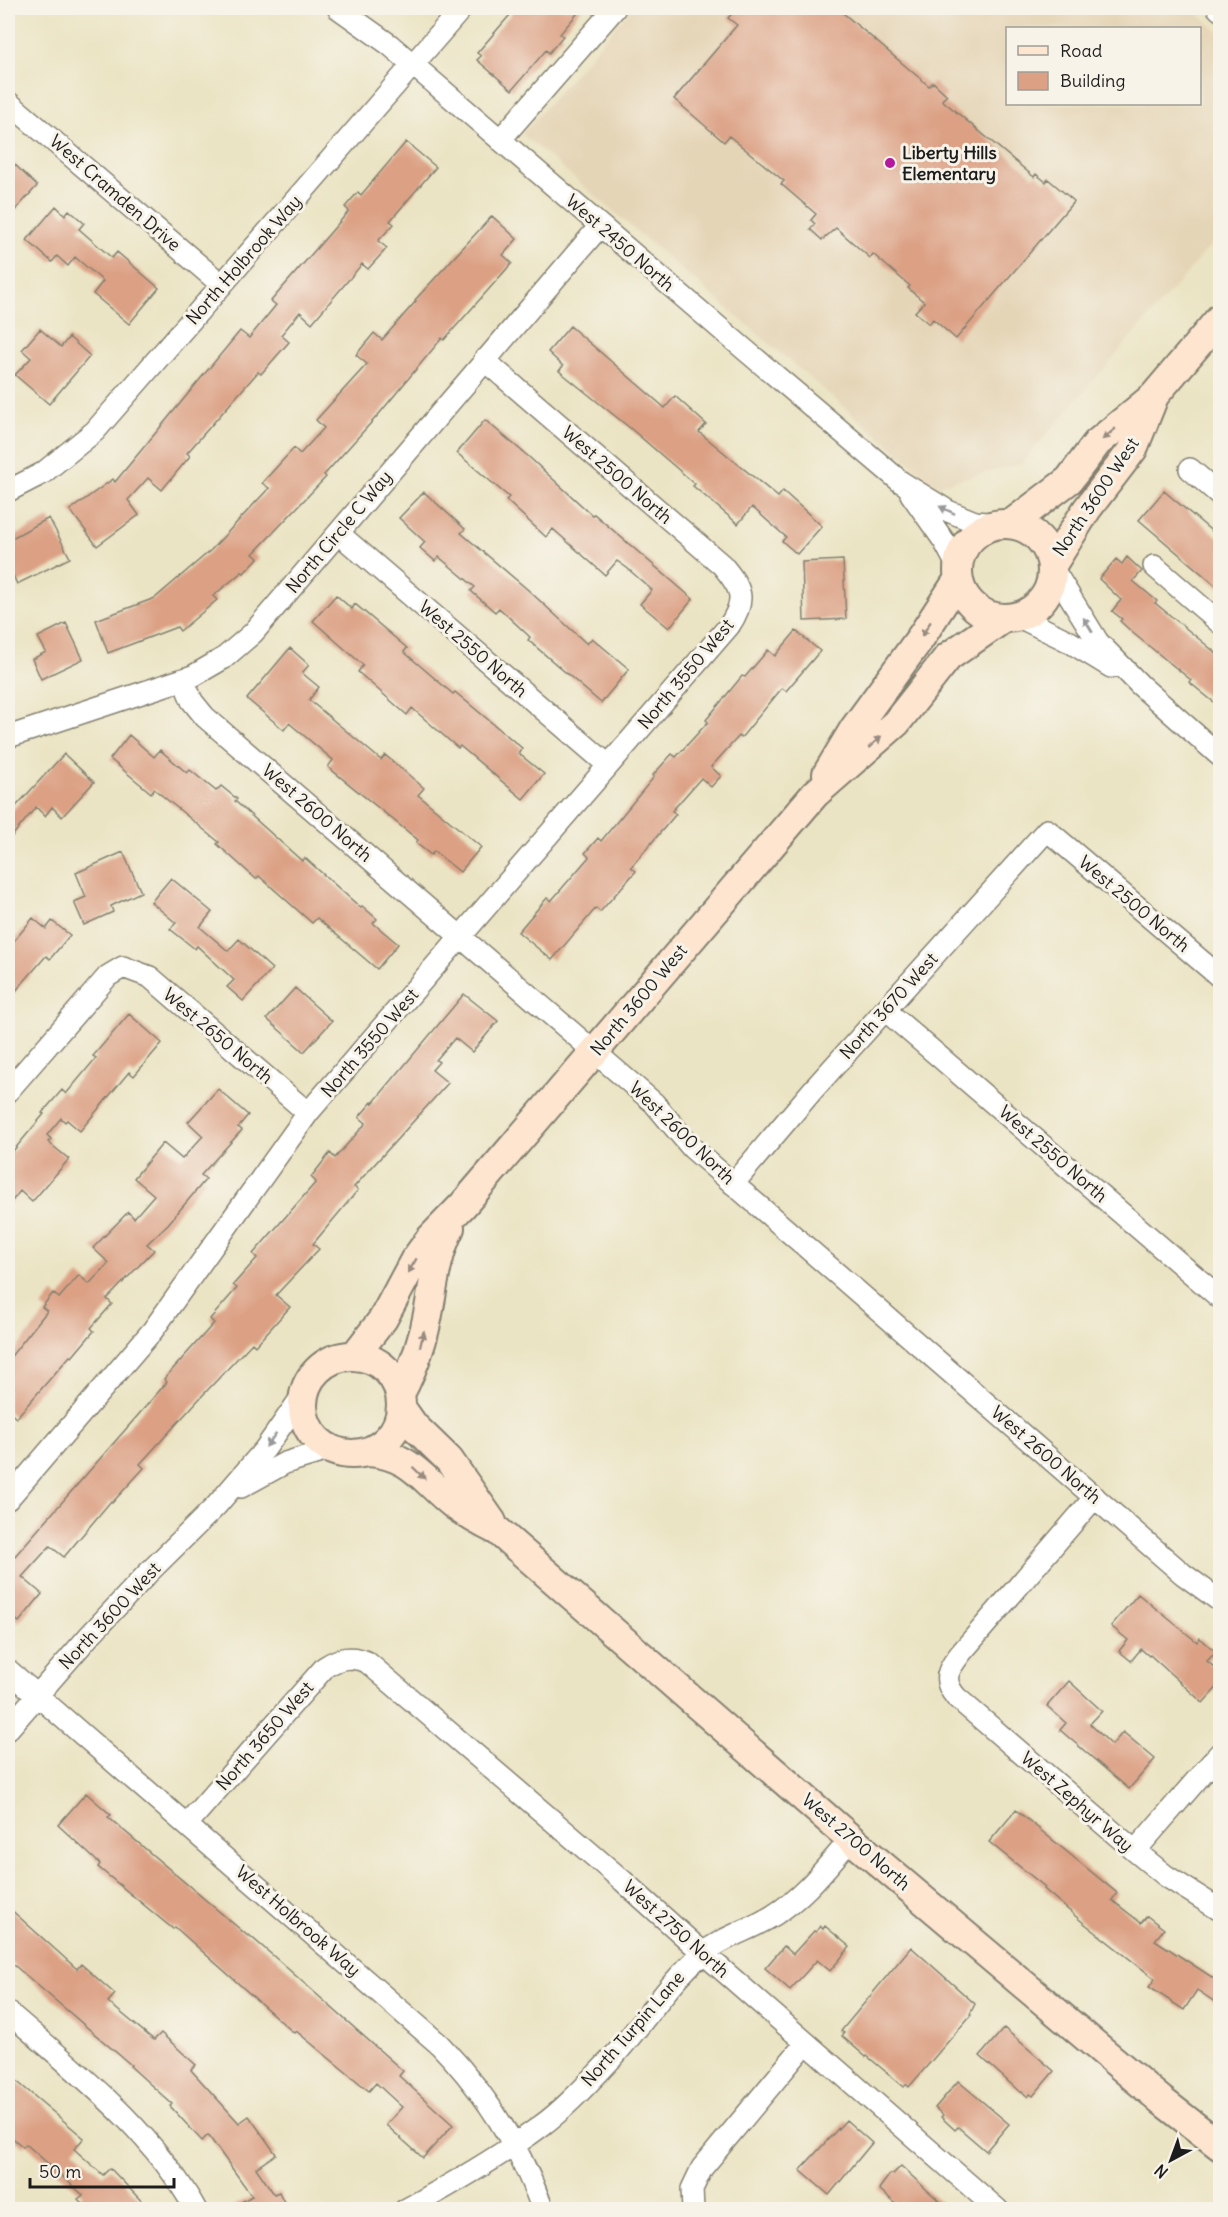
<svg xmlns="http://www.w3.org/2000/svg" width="1228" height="2217" font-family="Delius,sans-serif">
	<rect width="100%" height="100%" fill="#f7f3e8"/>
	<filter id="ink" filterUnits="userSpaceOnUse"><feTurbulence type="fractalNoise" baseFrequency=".0167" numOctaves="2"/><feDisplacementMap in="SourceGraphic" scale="12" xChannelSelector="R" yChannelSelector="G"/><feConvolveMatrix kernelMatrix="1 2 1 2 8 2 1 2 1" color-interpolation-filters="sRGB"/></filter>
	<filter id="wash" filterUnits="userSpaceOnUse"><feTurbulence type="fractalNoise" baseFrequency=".008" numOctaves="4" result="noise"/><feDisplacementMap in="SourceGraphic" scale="24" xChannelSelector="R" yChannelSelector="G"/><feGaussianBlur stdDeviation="1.35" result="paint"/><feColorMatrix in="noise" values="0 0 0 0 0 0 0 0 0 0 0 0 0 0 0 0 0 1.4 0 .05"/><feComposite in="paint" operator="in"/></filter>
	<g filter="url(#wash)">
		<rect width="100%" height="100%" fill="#ebe4c4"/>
		<!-- built -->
		<path fill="#e5d5b7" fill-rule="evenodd" d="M632,8H1191L1220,33V235L1021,464L936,485L522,134ZM1008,28H1200V104H1008Z"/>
		<g id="blocks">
			<!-- building -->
			<path fill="#dca185" d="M516,8H582L560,34L563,36L549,53L546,50L512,90L477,60L481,56L477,53Z
				M737,8H837L929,86L933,82L947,95L942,100L1034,177L1036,174L1046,182L1048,179L1074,201L956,339L933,319L929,324L915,312L924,302L908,288L910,286L873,254L870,258L836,228L822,240L810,229L815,224L811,220L816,214L781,184L784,181L729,136L724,142L674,99L737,25L728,18Z
				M406,142L436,167L390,221L394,224L378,241L387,248L368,269L362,264L312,323L300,312L281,335L289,342L261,374L258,372L187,453L190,456L162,490L148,478L128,500L139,515L97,546L70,510L113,479L115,482L240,331L249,338L276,305L271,301L349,211L345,207L358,192L361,195Z
				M8,158L37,186L8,218Z
				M56,206L65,215L69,210L84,223L79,229L112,258L117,252L159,288L129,324L93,294L103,281L75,257L68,266L57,256L52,262L27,240Z
				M492,216L517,239L503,255L512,263L444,340L442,338L379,414L324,475L326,477L253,554L258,558L244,573L242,572L213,596L217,600L180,631L177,627L108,653L96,620L155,598L211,550L269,488L262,483L294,448L300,454L324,428L316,420L367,364L356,355L374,333L382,340L416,301L415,300Z
				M570,326L665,408L675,396L706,424L699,432L778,497L783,491L822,526L797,554L782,541L786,537L752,507L738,524L693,486L695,484L630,428L559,371L563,366L548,352Z
				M40,329L61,347L69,337L90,356L49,404L15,375L31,358L22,350Z
				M485,420L529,457L592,515L594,514L693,599L669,628L640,604L652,590L627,568L617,561L605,575L553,529L546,537L506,500L509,497L457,453Z
				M1164,491L1221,539V590L1139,520Z
				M424,492L465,529L461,533L527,589L587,644L592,638L629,669L601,703L528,640L530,637L499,608L495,612L471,591L475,587L439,557L435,561L420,548L425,542L399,518Z
				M49,518L70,558L17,584L8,565V540Z
				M1127,557L1142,571L1133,581L1157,601L1155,603L1221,657V708L1189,682L1191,680L1134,634L1120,621L1122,619L1112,611L1121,600L1099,579L1116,559L1122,564Z
				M843,560L846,619L804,621L802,562Z
				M336,595L352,609L355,604L407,648L404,652L453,694L455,692L522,748L518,753L544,774L523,799L460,746L458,748L412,708L407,715L358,672L363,665L313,621Z
				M66,623L83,659L41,679L32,659L46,652L38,637Z
				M796,631L820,651L786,691L782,688L741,738L739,736L711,767L721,776L711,787L701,778L672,811L676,814L631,867L636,871L600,912L596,908L552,960L518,932L547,898L551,901L589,857L585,853L598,838L601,841L654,777L653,775L672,754L676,757L708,722L706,720L742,676L745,677L768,650L775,656Z
				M290,648L309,665L302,673L319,687L309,700L381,760L385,755L424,788L418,795L481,847L460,872L434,851L431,855L416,843L418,840L328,767L333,760L289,723L284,730L247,699Z
				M129,735L154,757L160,750L187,773L190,770L216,791L221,786L237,799L235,801L302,861L305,858L361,908L362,906L377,919L373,923L398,944L377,969L317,918L312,923L259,876L256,879L217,844L219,842L154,789L151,793L110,759Z
				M64,754L94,782L62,817L52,807L45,816L36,807L8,841V815Z
				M123,852L141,892L111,906L113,912L84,925L74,902L86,897L76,873Z
				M171,878L212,912L200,927L228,951L239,939L272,969L243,1001L227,987L234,980L197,946L195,949L170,929L176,923L151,902Z
				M33,918L46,929L52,921L70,935L50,959L46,956L8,1000V948Z
				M295,988L332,1021L304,1052L267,1019Z
				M464,994L498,1021L472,1052L455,1038L436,1060L439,1062L432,1070L448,1083L354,1187L358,1190L313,1244L319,1249L276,1295L290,1307L255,1346L252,1343L202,1396L140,1464L144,1468L112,1503L111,1501L64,1557L50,1546L22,1577L42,1594L19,1622L8,1613V1550L15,1556L167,1382L164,1379L214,1323L210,1319L237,1288L233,1285L257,1258L253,1254L316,1182L311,1177L330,1153L335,1158L366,1123L359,1117L372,1102L373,1103Z
				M129,1014L162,1043L134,1076L129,1072L80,1131L67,1120L65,1122L61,1118L47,1135L51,1139L48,1142L69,1159L32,1202L20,1191L8,1206V1157L44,1114L42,1113L62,1090L66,1094L96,1058L93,1056Z
				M218,1089L248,1115L238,1127L242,1130L201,1175L206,1179L168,1224L147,1244L154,1250L107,1299L112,1304L91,1328L94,1331L72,1357L70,1356L16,1418L8,1411V1360L47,1311L42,1307L53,1293L59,1298L79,1275L89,1284L109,1263L93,1248L128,1212L134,1218L154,1195L134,1178L163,1143L182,1159L203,1136L188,1122Z
				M1138,1594L1197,1642L1200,1638L1216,1652L1207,1661L1221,1673V1683L1203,1703L1150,1655L1149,1656L1141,1649L1131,1661L1119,1651L1128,1640L1111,1626Z
				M1069,1681L1102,1711L1090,1724L1112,1745L1123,1732L1155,1759L1129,1789L1060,1730L1066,1723L1047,1706Z
				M86,1793L111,1815L108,1817L248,1936L249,1935L278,1960L403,2071L399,2076L453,2125L423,2158L386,2125L402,2107L376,2083L369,2091L296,2031L294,2033L175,1927L173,1929L98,1867L100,1864L58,1825Z
				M1016,1810L1117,1893L1112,1900L1141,1923L1147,1916L1164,1929L1155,1940L1221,1983V2006L1197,1990L1184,2010L1149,1987L1155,1979L1080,1920L1044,1889L1045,1887L989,1842Z
				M8,1907L77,1969L81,1964L115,1994L108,2002L154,2040L161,2033L196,2065L191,2070L239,2123L249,2116L276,2154L256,2168L274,2194L279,2192L288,2210H227L252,2196L208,2135L202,2141L170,2106L172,2104L130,2066L131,2065L8,1960Z
				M820,1926L823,1929L825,1926L850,1947L830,1971L817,1960L790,1990L765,1968L784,1946L793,1954L814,1931L816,1932Z
				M911,1947L975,2004L970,2014L971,2015L909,2087L906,2084L904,2087L867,2056L866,2057L842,2036L844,2033L841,2031Z
				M1004,2028L1054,2071L1033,2096L1030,2094L1028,2097L1022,2092L1021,2093L980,2056Z
				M14,2079L84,2138L74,2149L103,2175L110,2168L150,2210H89L78,2199L83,2195L26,2144L23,2147L8,2134V2087Z
				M958,2081L1009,2124L986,2151L958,2127L955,2130L941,2117L943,2115L935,2108Z
				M846,2120L872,2143L829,2195L800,2170Z
				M901,2166L927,2190L950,2210H903L879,2189L890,2174H893Z"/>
		</g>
	</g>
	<g filter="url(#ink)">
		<use href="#blocks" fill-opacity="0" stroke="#848070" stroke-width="1.5"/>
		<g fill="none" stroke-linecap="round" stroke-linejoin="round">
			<defs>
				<path id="street" d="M338,8L390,45L744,349L901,482L948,511L975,522L998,524
					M1218,8L1220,10
					M8,102L222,285
					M500,140L615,8
					M1190,469L1220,495
					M8,491L43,473L95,431L462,8
					M911,494L944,541L958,567
					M338,533L608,765
					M1154,566L1220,623
					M1053,569L1098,642L1140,685L1220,756
					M1017,616L1070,642L1111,667
					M183,679L192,701L205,717L654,1103L692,1148L1183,1574L1220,1601
					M8,737L193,676L224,658L253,633L600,226
					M885,1010L1220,1298
					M8,1091L108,976L123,967L150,977L308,1113
					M733,1184L812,1091L1047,830L1220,977
					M241,1487L285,1463L331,1449
					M1095,1497L961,1653C948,1670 941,1679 956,1697L1135,1851L1166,1876L1220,1910
					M8,1499L153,1330L308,1113L729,626C747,599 742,589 722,565L484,360
					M8,1670L440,2045C486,2093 520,2147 543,2210
					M8,1729L90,1635L147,1574L216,1506L265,1449L305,1392
					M187,1824L325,1667C339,1658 351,1655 367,1662L623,1881L703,1953L998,2210
					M1135,1851L1220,1753
					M8,2012C77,2072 151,2129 196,2210
					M405,2210C452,2184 498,2158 541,2126C567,2107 590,2081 613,2057C643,2024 668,1983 702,1954C724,1936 751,1930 774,1915C805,1896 827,1866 851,1839
					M693,2210L692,2189L702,2168L806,2043"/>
				<path id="secondary" d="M1011,524L1069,480L1097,443L1154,396L1220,318
					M958 571a47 47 0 1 1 94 0a47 47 0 1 1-94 0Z
					M1052,565L1087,509L1133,449L1153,399
					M827,774L854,729L921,637L958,580
					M355,1355L383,1319L414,1261L430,1239L463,1205L815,794L896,723L948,657L1004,618
					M303 1405a49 49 0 1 1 98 0a49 49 0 1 1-98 0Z
					M400,1394C414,1367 424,1339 429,1309C434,1281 437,1254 450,1228
					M402,1409L414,1426L449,1460L492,1522
					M367,1452C410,1454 423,1480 453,1504C467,1515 482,1523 498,1531L851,1839L1162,2101L1220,2146"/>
			</defs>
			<!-- street casing -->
			<use href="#street" stroke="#848070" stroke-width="24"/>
			<!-- secondary casing -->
			<use href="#secondary" stroke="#848070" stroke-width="32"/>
			<!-- street -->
			<use href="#street" stroke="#fff" stroke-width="21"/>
			<!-- secondary -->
			<use href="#secondary" stroke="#fde5d0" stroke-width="28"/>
		</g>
		<!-- one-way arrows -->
		<defs><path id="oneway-solid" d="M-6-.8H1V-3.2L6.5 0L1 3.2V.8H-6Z" transform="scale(1.5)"/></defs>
		<g fill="#988b7f">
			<use href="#oneway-solid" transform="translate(1109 434) rotate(140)"/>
			<use href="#oneway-solid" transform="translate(926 629) rotate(122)"/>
			<use href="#oneway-solid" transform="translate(875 742) rotate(-42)"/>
			<use href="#oneway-solid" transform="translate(412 1266) rotate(121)"/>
			<use href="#oneway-solid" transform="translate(422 1339) rotate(-76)"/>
			<use href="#oneway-solid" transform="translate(419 1473) rotate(44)"/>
		</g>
		<g fill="#999">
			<use href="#oneway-solid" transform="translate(947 510) rotate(-154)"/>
			<use href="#oneway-solid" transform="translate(1088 625) rotate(-122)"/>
			<use href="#oneway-solid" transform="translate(271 1440) rotate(126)"/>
		</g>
	</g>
	<!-- markers -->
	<circle fill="#b5179e" stroke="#f7f3e8" stroke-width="2" cx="890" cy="163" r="6"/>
	<g text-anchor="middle" stroke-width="6" stroke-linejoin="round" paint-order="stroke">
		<!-- poi labels -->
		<g font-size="18" font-weight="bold" fill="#1c1c1c" stroke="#f7f3e8" text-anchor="start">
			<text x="902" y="159">Liberty Hills<tspan x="902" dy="21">Elementary</tspan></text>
		</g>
		<!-- street labels -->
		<g font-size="18" fill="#1c1c1c" stroke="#f7f3e8">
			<text transform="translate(115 193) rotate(41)" y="6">West Cramden Drive</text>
			<text transform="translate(620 243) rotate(41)" y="6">West 2450 North</text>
			<text transform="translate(244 260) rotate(-49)" y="6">North Holbrook Way</text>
			<text transform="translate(617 475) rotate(41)" y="6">West 2500 North</text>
			<text transform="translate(1096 497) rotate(-56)" y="6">North 3600 West</text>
			<text transform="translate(339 532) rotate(-50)" y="6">North Circle C Way</text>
			<text transform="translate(473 649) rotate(41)" y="6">West 2550 North</text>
			<text transform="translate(686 674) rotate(-50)" y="6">North 3550 West</text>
			<text transform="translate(317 813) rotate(41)" y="6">West 2600 North</text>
			<text transform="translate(1134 904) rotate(40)" y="6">West 2500 North</text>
			<text transform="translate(639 1000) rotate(-50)" y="6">North 3600 West</text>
			<text transform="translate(889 1006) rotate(-48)" y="6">North 3670 West</text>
			<text transform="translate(218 1036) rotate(40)" y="6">West 2650 North</text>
			<text transform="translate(370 1043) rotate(-49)" y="6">North 3550 West</text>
			<text transform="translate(682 1133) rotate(44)" y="6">West 2600 North</text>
			<text transform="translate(1053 1154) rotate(41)" y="6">West 2550 North</text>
			<text transform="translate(1046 1455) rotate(41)" y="6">West 2600 North</text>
			<text transform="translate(110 1616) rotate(-47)" y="6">North 3600 West</text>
			<text transform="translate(265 1736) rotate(-49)" y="6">North 3650 West</text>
			<text transform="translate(1077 1802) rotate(41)" y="6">West Zephyr Way</text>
			<text transform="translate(856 1842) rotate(41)" y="6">West 2700 North</text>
			<text transform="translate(298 1921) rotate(41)" y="6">West Holbrook Way</text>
			<text transform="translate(676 1929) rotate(42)" y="6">West 2750 North</text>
			<text transform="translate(633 2029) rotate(-49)" y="6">North Turpin Lane</text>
		</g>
	</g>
	<!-- margin -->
	<rect width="1228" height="2217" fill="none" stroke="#f7f3e8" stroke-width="30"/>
	<!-- legend -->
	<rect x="1006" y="27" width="195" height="78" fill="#f7f3e8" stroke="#9f9d96" stroke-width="1.5"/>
	<rect x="1018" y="46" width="30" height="9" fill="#fde5d0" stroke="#9f9d96" stroke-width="1.5"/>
	<text x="1060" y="57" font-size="18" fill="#1c1c1c">Road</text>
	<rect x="1018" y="72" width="30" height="18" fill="#dca185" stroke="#9f9d96" stroke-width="1.5"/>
	<text x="1060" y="87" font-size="18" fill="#1c1c1c">Building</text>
	<!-- north arrow -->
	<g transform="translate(1171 2160) rotate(221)" stroke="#f7f3e8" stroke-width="4.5" paint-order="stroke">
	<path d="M0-4.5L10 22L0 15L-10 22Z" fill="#1c1c1c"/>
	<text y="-9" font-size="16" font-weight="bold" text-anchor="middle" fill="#1c1c1c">N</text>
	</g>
	<!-- scale -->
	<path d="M30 2178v9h144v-9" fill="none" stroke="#1c1c1c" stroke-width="3"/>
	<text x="39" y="2178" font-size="18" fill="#1c1c1c" stroke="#f7f3e8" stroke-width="4.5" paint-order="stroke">50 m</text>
</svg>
